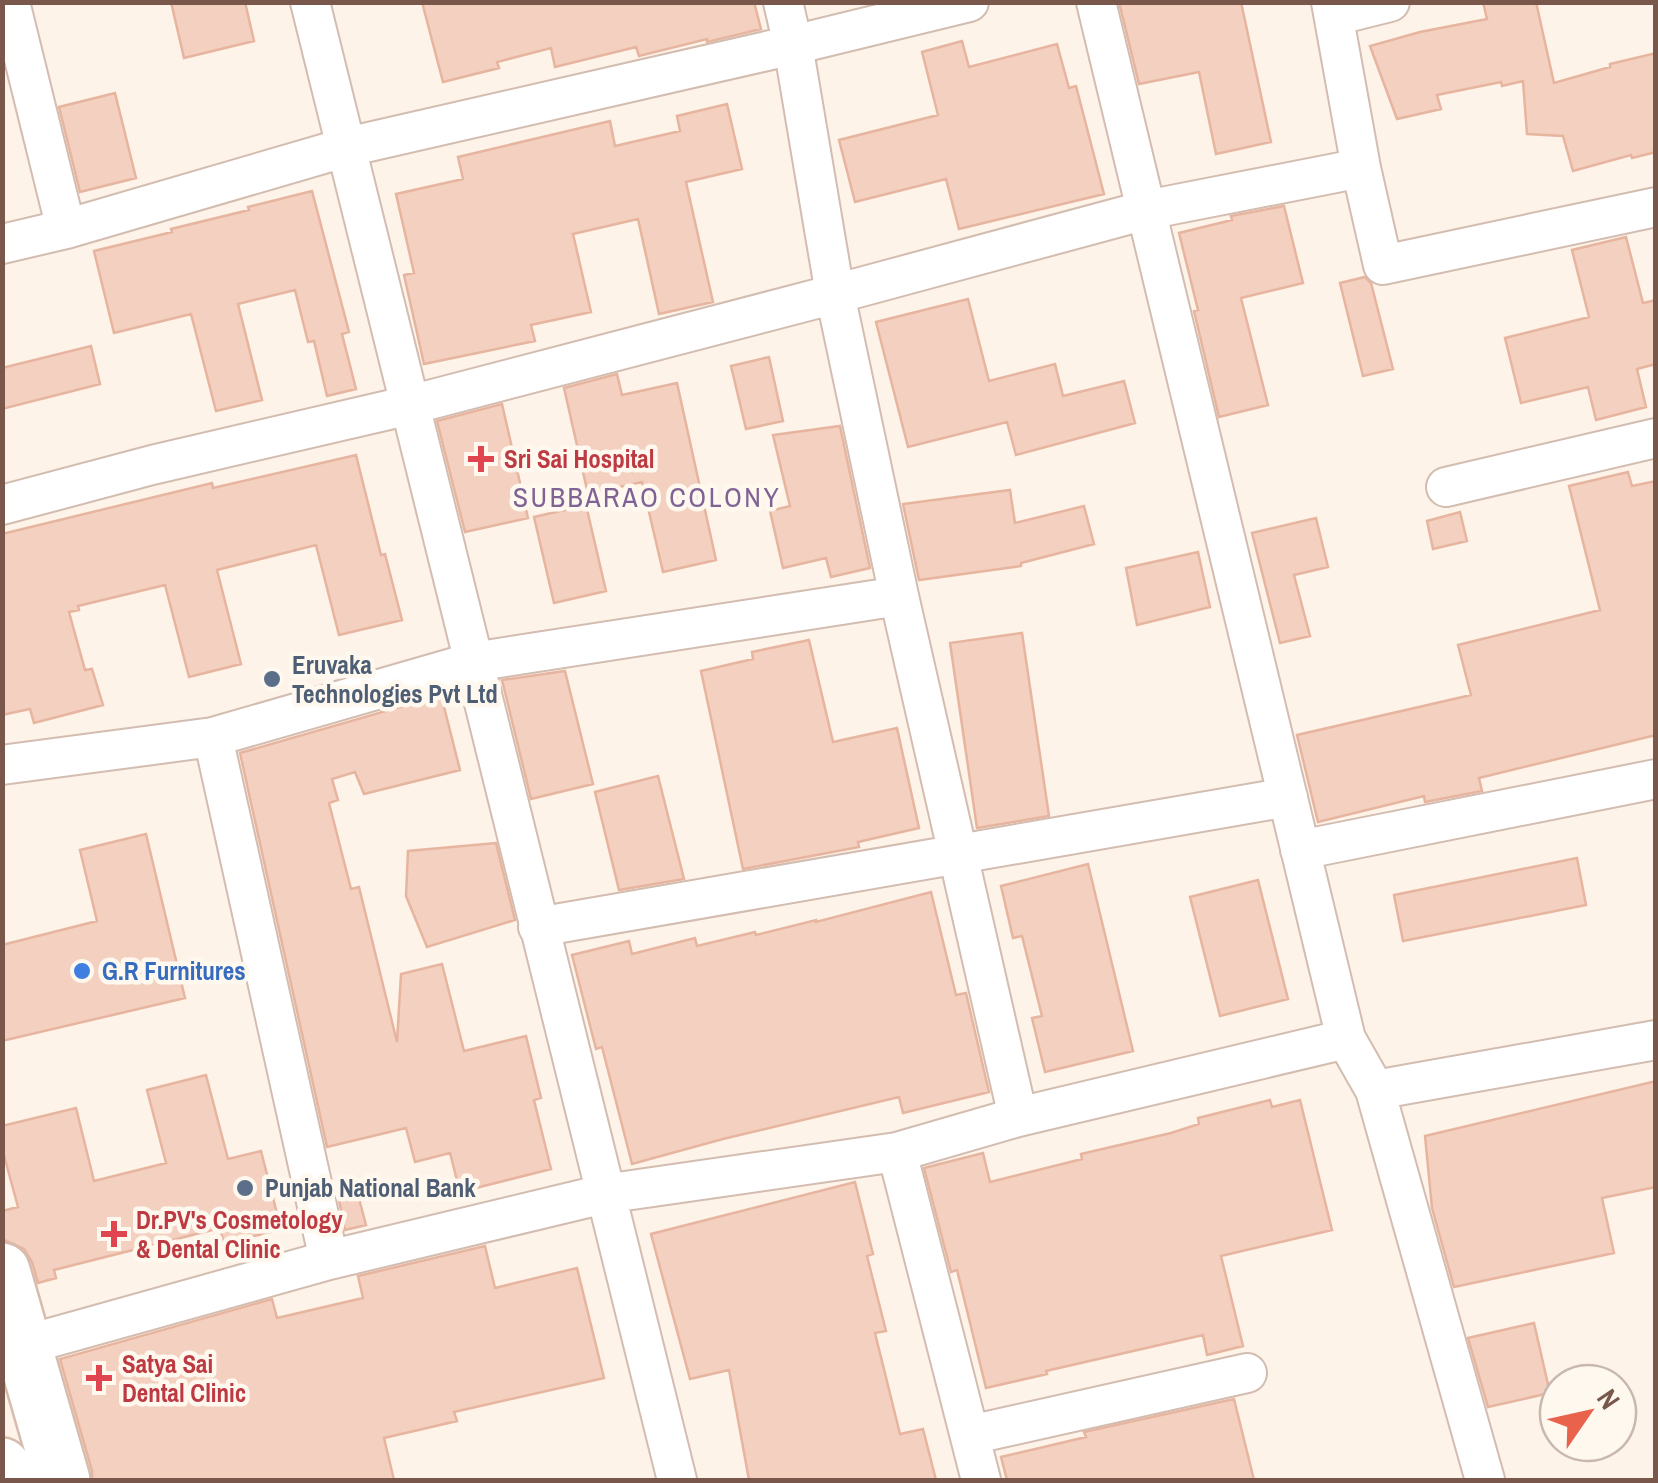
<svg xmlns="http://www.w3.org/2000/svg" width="1658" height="1483" font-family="'Archivo Narrow',sans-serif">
	<rect width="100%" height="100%" fill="#fdf3e8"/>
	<!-- building -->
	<path fill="#f3d0bf" stroke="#e7b59f" stroke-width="2.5" d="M171,2H245L254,41L184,58Z
		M422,2H754L761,29L707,42V39L639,56L636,47L555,67L551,48L497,62L499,68L443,82Z
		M1119,2H1241L1271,142L1216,154L1199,72L1139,84Z
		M1483,2H1536L1554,83L1610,67V64L1656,53V152L1632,158L1631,155L1573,171L1563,136L1527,134L1523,81L1502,86L1501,82L1437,95L1441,109L1397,119L1370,46L1420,32L1487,19Z
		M962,41L969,67L1057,44L1069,88L1076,86L1104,194L959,229L946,179L855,202L839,140L938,115L922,52Z
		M115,93L136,178L80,192L59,107Z
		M727,104L742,169L686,182L713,302L659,314L638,219L573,234L591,312L531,325L535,341L424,364L404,275L414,273L396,194L463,179L458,157L610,121L615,146L680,131L677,116Z
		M312,191L349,332L342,334L356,389L327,396L314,341L308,342L295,290L238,304L262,400L216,411L191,314L114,333L94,251L172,232L171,229L249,210L248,207Z
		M1284,206L1303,283L1241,298L1268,405L1219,417L1194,311L1198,310L1179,233L1232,220L1231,216Z
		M1626,237L1643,303L1656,300V364L1637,369L1646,407L1596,420L1588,387L1521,403L1505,338L1589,317L1572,250Z
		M1365,277L1371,283L1393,369L1363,376L1340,283Z
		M968,299L989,381L1055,364L1063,396L1124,381L1135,423L1016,455L1007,422L908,447L876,322Z
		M91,346L100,384L2,409V368Z
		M769,357L783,421L746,429L731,366Z
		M617,374L622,395L677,383L716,560L663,572L642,482L588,494L564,388Z
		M502,404L528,518L465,532L437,421Z
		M840,426L870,568L831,577L826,558L783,568L770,511L790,506L773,435Z
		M356,455L381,555L385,554L402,620L339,635L316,545L217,570L241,664L189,677L165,585L78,606L79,610L69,612L85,670L92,669L103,705L34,723L30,709L2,715V534L212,483L213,488Z
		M1628,472L1632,486L1656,481V735L1479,778L1482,791L1425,802L1424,796L1318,822L1297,735L1471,695L1458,645L1600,610L1569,486Z
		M1010,490L1015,523L1084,506L1094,544L1021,563V566L919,580L903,504Z
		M586,505L606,591L554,603L534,517Z
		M1460,512L1467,541L1433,549L1427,521Z
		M1316,518L1328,567L1294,575L1310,636L1280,643L1252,533Z
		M1198,552L1210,607L1137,625L1126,568Z
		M1022,633L1049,816L977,828L950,643Z
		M809,640L833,742L897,728L919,828L858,842L859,847L743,869L701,671L753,659L752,652Z
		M565,671L593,784L531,799L502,680Z
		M441,695L460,770L364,794L355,772L332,779L338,800L329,803L351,889L359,887L397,1042L401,974L442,964L464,1051L526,1036L541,1098L534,1100L551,1169L460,1192L450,1153L415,1162L406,1128L327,1147L240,753Z
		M658,776L684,879L619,890L595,792Z
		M146,834L185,998L2,1041V945L97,921L80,850Z
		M496,843L515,920L427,947L406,896L408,851Z
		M1577,858L1586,905L1403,941L1394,895Z
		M1088,864L1133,1051L1045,1072L1032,1018L1042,1016L1022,936L1013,938L1001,886Z
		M1258,880L1288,999L1220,1016L1190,897Z
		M931,892L956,995L966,993L989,1092L903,1113L899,1097L723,1139L632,1164L602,1047L596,1049L572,955L629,941L632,954L695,938L697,946L755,932L756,935L816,920V922Z
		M206,1075L228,1159L261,1151L281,1229L224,1244L220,1228L54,1270L56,1278L38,1283L32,1262L24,1249L2,1239V1211L18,1207L2,1148V1126L76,1108L94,1181L166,1163L147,1090Z
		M1656,1081V1187L1602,1198L1614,1253L1454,1287L1432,1208L1425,1136Z
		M1270,1100L1272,1107L1300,1100L1332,1230L1221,1256L1243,1346L1207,1355L1203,1335L1046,1371L1047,1374L986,1388L957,1270L951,1272L924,1168L983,1153L990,1182L1082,1159L1081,1154L1171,1133L1199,1124L1198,1118Z
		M855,1182L873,1254L867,1256L886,1331L875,1333L900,1434L923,1429L936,1480H749L729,1370L690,1379L651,1234Z
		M358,1195L366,1225L345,1230L339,1200Z
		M485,1246L495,1288L577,1268L604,1378L454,1412L457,1421L384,1438L394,1480H92V1471L60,1359L272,1299L277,1318L363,1298L358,1276Z
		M1534,1323L1550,1393L1488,1407L1468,1338Z
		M1234,1399L1254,1480H1007L1001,1457L1086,1437L1084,1432Z"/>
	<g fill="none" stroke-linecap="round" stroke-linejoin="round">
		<defs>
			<path id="street" d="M10,2L66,229
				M310,2L677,1480
				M783,2L793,45L835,294L899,596L1018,1117
				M1096,2L1346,1039L1375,1090L1485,1480
				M1331,2L1361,168L1383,265L1656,207
				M1334,16L1390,2
				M2,244L66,229L347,147L793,45L969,2
				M1446,487L1656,438
				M2,505L152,465L410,405L835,294L1146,210L1361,168
				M213,737L329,1260
				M2,765L213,737L473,662L899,596
				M1300,850L1656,779
				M538,927L1288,797
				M1375,1090L1656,1040
				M897,1152L981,1480
				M2,1349L25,1345L329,1260L604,1194L897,1152L1018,1117L1346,1039
				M970,1435L1247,1373"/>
			<path id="secondary" d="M2,1271L62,1480
				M2,1466L7,1480"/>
		</defs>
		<!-- street casing -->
		<use href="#street" stroke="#d3bcb0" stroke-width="42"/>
		<!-- secondary casing -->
		<use href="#secondary" stroke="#d6bcad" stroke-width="60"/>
		<!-- street -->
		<use href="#street" stroke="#fff" stroke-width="38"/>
		<!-- secondary -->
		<use href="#secondary" stroke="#fff" stroke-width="55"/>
	</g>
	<!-- markers -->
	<g fill="#e0444e" stroke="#fff8ef" stroke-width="4">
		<path d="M476 444h10v10h10v10h-10v10h-10v-10h-10v-10h10z"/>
		<path d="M109 1219h10v10h10v10h-10v10h-10v-10h-10v-10h10z"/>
		<path d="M94 1363h10v10h10v10h-10v10h-10v-10h-10v-10h10z"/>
	</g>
	<g fill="#5c6f8a" stroke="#fff8ef" stroke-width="4">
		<circle cx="272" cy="679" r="10"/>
		<circle cx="245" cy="1188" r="10"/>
	</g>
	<circle fill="#3f7fe0" stroke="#fff8ef" stroke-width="4" cx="82" cy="971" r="10"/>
	<g text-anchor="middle" stroke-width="9" stroke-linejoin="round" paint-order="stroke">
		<!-- health labels -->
		<g font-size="25" font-weight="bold" fill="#be3a42" stroke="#fff8ef" text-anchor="start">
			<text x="504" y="468">Sri Sai Hospital</text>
			<text x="136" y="1229">Dr.PV's Cosmetology<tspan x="136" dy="29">&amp; Dental Clinic</tspan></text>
			<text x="122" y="1373">Satya Sai<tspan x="122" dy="29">Dental Clinic</tspan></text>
		</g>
		<!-- service labels -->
		<g font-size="25" font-weight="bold" fill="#4e5e75" stroke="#fff8ef" text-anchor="start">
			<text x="292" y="674">Eruvaka<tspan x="292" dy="29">Technologies Pvt Ltd</tspan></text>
			<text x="265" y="1197">Punjab National Bank</text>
		</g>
		<!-- shop labels -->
		<g font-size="25" font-weight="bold" fill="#366cbe" stroke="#fff8ef" text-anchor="start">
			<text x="102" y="980">G.R Furnitures</text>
		</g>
		<!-- neighbourhood labels -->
		<g font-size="28" letter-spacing="2.5" fill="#806395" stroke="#fff8ef">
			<text x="647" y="507">SUBBARAO COLONY</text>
		</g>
	</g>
	<!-- border -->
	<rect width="1658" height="1483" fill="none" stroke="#79584b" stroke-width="10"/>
	<!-- north arrow -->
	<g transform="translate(1588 1413) rotate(56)"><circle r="48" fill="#fff8ef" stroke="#c9b8ad" stroke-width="2.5"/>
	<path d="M0-8L18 38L0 25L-18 38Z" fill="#e9624b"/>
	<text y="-15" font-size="28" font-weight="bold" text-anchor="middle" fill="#79584b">N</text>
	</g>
</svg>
